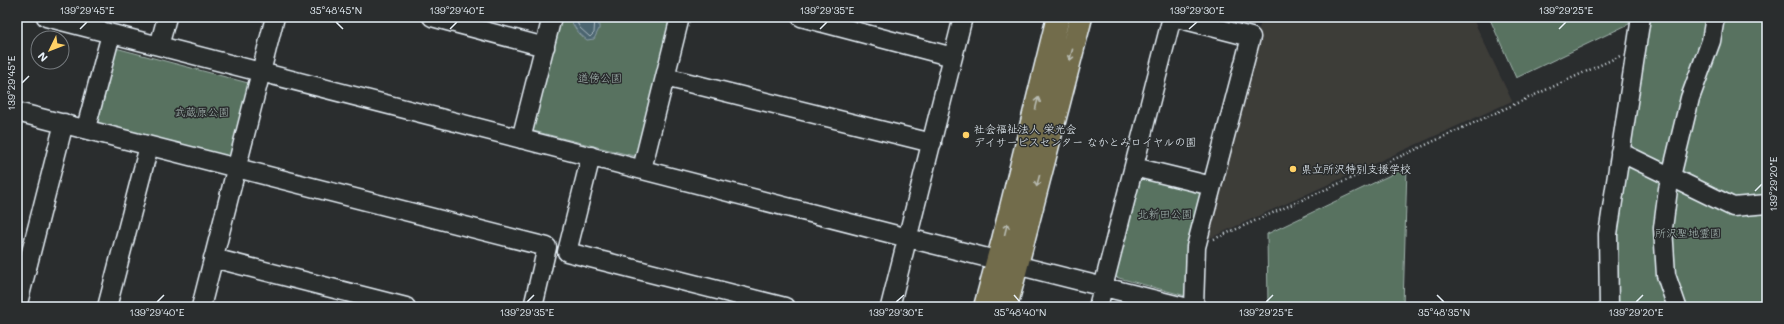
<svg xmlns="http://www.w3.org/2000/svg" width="1784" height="324" font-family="Mali,'Klee One',sans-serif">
	<rect width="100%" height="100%" fill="#2a2d2e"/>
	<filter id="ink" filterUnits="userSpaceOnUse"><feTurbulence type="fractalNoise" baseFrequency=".025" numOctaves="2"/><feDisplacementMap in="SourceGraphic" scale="8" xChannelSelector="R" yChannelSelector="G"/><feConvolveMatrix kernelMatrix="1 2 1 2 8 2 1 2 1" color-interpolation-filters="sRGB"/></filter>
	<g filter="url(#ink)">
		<!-- built -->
		<path fill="#3e3c39" d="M1262,17H1472L1512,101L1210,238L1205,236Z"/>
		<!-- green -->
		<path fill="#587260" stroke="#a0b2ac" d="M557,17H675L638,157L529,130Z
			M1489,17H1630L1629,24L1516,78Z
			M1648,17H1767V307H1613L1610,250Z
			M112,47L252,84L232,159L95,126Z
			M1407,167L1403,307H1268L1267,234Z
			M1139,176L1204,188L1186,296L1115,277Z"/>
		<!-- water -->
		<path fill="#4c6570" stroke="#8a9da6" d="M570,17H599V29L594,39L587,40C579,34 573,27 570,17Z"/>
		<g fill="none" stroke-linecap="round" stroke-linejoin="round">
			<!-- shore -->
			<path stroke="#aab9c2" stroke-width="1" d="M574,17L580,28L590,37L594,33L595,17"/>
			<defs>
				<path id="minor" d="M46,17L908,238L1184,307
					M432,17L545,47
					M801,17L953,57
					M1173,17L1251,37L1196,247L1194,307
					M159,46L167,17
					M665,77L932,143
					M17,112L547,247L533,307
					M86,128L111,34
					M521,139L552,17
					M1620,152L1733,207L1767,204
					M591,156L567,252L785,307
					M1134,167L1212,186
					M642,169L680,17
					M213,258L406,307
					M17,307L64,123
					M107,307L149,146
					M201,307L275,17
					M890,307L963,17
					M1098,307L1172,17
					M1609,307L1608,234L1641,17
					M1677,307L1666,275L1663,228L1668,189L1690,98L1711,41L1715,17"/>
				<path id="major" d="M985,307L1003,240L1058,17
					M1006,307L1081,17"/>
			</defs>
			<!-- minor casing -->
			<use href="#minor" stroke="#e8f1f8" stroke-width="21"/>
			<!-- major casing -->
			<use href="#major" stroke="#e8f1f8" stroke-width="25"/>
			<!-- path -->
			<path stroke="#e8f1f8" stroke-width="2.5" stroke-dasharray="1 3" stroke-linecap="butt" d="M1214,239L1408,153L1620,56"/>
			<!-- minor -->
			<use href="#minor" stroke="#2a2d2e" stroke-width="18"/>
			<!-- major -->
			<use href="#major" stroke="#726c4b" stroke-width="22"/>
		</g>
		<!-- one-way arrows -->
		<defs><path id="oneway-shaft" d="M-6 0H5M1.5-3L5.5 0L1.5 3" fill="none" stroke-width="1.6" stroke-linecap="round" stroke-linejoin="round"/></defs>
		<g stroke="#b9bcb3">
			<use href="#oneway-shaft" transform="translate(1071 55) rotate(105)"/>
			<use href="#oneway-shaft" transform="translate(1037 103) rotate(-76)"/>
			<use href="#oneway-shaft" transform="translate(1038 181) rotate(105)"/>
			<use href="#oneway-shaft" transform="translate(1006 229) rotate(-76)"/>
		</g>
	</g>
	<!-- ticks -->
	<path fill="none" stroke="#e8f1f8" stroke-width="1.5" d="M336,22L343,29M80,29L87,22M450,29L457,22M820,29L827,22M1189,29L1197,22M1559,29L1566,22M22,83L29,76M1755,191L1762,184M1014,295L1020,302M1437,295L1444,302M157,302L164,295M527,302L534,295M896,302L904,295M1266,302L1273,295M1636,302L1643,295"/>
	<!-- markers -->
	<g fill="#ffd166" stroke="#2a2d2e" stroke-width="1.5">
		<circle cx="966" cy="135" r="4"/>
		<circle cx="1293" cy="169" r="4"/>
	</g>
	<g text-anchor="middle" stroke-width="3" stroke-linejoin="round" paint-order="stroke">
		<!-- park labels -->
		<g font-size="11" fill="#a7b8b4" stroke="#2a2d2e">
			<text x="600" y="82">道傍公園</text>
			<text x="202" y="116">武蔵原公園</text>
			<text x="1165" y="218">北新田公園</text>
			<text x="1688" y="237">所沢聖地霊園</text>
		</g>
		<!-- poi labels -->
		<g font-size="11" fill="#e8f1f8" stroke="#2a2d2e" text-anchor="start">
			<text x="974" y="133">社会福祉法人 栄光会<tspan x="974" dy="13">デイサービスセンター なかとみロイヤルの園</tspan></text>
			<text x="1301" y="173">県立所沢特別支援学校</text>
		</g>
	</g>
	<!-- margin -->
	<rect width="1784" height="324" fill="none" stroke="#2a2d2e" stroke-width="44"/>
	<!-- north arrow -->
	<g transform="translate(50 50) rotate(227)"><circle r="19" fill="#2a2d2e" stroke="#767b7f"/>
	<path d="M0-3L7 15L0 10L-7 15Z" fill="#ffd166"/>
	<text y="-6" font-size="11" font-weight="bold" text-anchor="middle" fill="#e8f1f8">N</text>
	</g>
	<rect x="22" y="22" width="1740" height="280" fill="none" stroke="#e8f1f8" stroke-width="1.5"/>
	<g font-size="10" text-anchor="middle" fill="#e8f1f8">
		<text x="87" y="14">139°29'45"E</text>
		<text x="336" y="14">35°48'45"N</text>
		<text x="457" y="14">139°29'40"E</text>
		<text x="827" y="14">139°29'35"E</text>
		<text x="1197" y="14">139°29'30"E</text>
		<text x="1566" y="14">139°29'25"E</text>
		<text transform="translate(11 83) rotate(-90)" y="4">139°29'45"E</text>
		<text transform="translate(1773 184) rotate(-90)" y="4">139°29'20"E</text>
		<text x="157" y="316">139°29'40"E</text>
		<text x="527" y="316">139°29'35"E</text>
		<text x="896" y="316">139°29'30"E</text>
		<text x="1020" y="316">35°48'40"N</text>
		<text x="1266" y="316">139°29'25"E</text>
		<text x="1444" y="316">35°48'35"N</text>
		<text x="1636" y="316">139°29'20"E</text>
	</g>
</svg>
